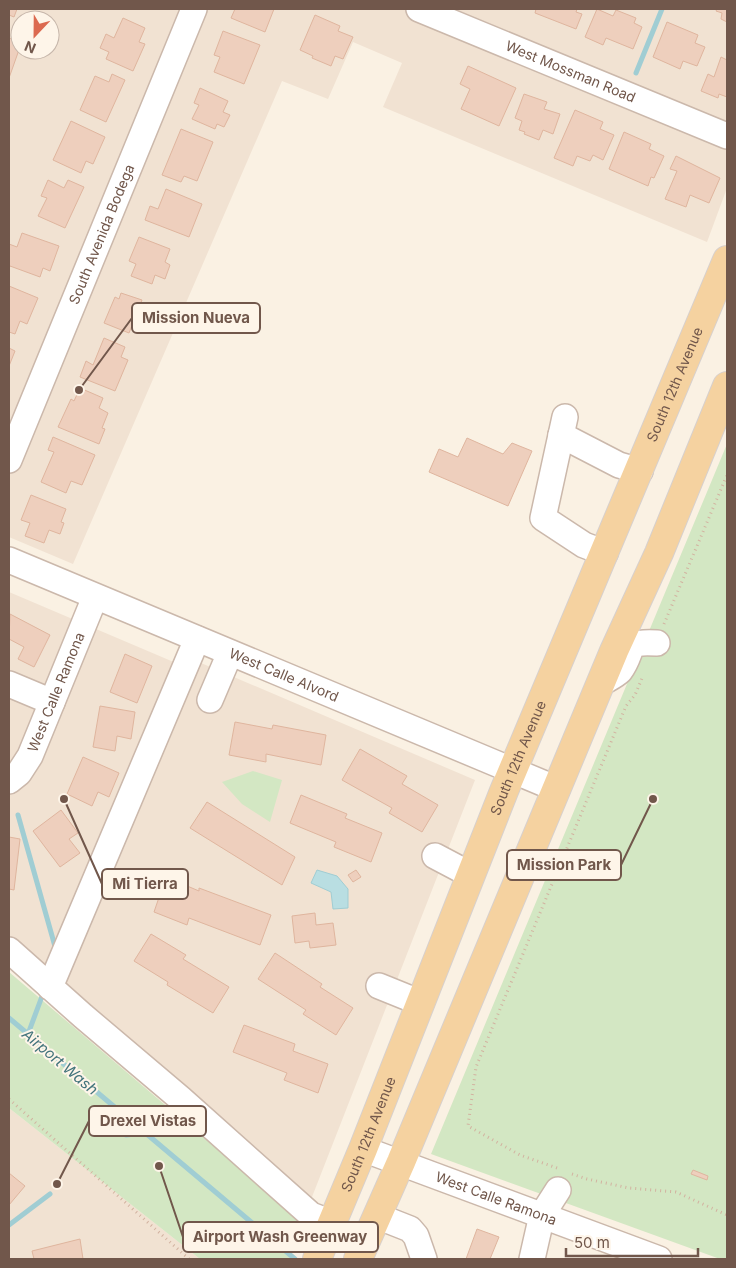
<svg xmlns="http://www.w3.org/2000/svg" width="736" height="1268" font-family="Inter,sans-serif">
	<rect width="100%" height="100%" fill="#faf1e3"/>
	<!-- residential -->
	<path fill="#f1e2d2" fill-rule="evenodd" d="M9,9H727V188L707,242L383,107L402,63L353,42L328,99L282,81L73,564L9,537ZM20,20H50V50H20Z
		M9,592L176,663L47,969L9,935Z
		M194,660L475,780L303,1220L57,981Z
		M9,1108L200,1259H9Z"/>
	<!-- green -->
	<path fill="#d3e7c3" d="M727,444V1259H720L431,1154Z
		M253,771L282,780L270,822L242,804L222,782Z
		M9,972L305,1224L289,1259H200L9,1108Z"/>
	<!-- water -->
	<path fill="#b9dee2" stroke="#a0cdd3" d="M317,870L337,876L348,889V908L333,909L331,892L311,883Z"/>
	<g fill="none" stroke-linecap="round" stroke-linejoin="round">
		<!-- stream -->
		<path stroke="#a0cdd3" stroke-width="5" d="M636,73L662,9
			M18,815L56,950
			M9,1018L295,1259
			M28,1034L44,991
			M126,1135L145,1133
			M9,1225L50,1194"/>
	</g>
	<!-- building -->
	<path fill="#eecfbd" stroke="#dfb59e" d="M9,9H17L14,17L9,15Z
		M235,9H274L265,32L231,18Z
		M536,9H577L576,12L582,14L576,29L535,13Z
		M597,9L613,16L616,10L636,18L634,23L642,27L633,49L606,38L603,45L585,37Z
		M717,9H727V22L721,19L722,13L716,11Z
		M315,15L340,26L338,31L353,37L343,59L335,56L331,66L312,58L313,56L300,50Z
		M123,18L145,28L139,42L145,44L133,71L106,59L109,52L100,48L106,34L114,38Z
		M667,22L698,35L695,43L705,47L697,66L683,61L680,69L653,57Z
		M223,31L260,45L244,84L214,72L220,57L214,55Z
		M9,38L20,42V47L9,78Z
		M721,57L727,60V97L719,94L718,98L701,91L708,74L714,77Z
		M468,66L516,88L499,126L461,109L470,89L460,84Z
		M112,74L125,80L106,122L80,110L95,76L109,82Z
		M200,88L228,101L223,112L230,115L224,127L217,124L215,129L192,119L199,105L194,103Z
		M524,94L547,102L544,109L560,114L553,134L543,130L539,140L524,134L525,132L519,130L522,121L515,118Z
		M575,110L603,122L600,129L614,135L603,160L593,155L590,161L577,156L573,166L554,158Z
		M71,121L105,137L93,164L86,161L81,173L53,160Z
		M181,129L213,142L197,181L184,176L181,182L162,175Z
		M624,132L651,144L649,149L664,156L654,178L651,177L648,186L609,169Z
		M676,156L720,178L709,203L690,195L686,207L665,199L677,171L670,169Z
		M48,180L64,188L68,180L84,187L65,228L38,216L47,198L41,196Z
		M166,189L202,204L189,237L145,220L150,206L158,209Z
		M22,233L59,246L50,271L43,268L40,277L10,266L9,269V244L17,247Z
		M139,237L170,249L165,262L170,265L165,279L155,275L152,284L131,276L136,264L129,261Z
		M9,286L38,298L27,324L20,321L15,334L9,332Z
		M121,293L142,300L129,333L104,323L115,297L119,299Z
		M104,338L125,347L121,357L128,360L115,391L80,377L86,361L93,365Z
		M9,348L15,351L9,366Z
		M80,388L103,398L99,408L108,413L102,428L105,429L99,444L58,427L71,399L74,401Z
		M53,437L95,455L82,485L71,481L66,493L41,482L54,452L48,450Z
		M467,438L503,454L512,443L532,451L508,506L429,472L439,449L458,457Z
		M31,495L66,509L61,522L64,523L60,534L49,530L44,543L25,536L30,523L21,520Z
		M10,614L50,635L34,667L18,659L24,647L9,639Z
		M125,654L152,666L137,703L110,692Z
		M100,706L135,712L131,739L117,736L115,751L93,747Z
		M235,722L272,729L273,725L326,735L321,765L266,754V762L229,755Z
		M360,749L407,776L402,784L438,805L422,832L389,813L392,808L342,780Z
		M83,757L119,773L109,797L98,792L92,806L67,794Z
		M301,795L347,814L345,818L382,833L371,862L334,847L336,842L290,823Z
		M207,802L295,857L282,885L190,828Z
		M61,810L78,833L69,839L80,853L60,867L33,831Z
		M9,837L20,839L14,890L9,889Z
		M356,870L361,877L353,882L348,875Z
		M166,877L199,891V888L271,915L260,945L189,918L187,925L154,912Z
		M315,913L316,925L333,923L336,945L310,948L309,941L295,943L292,916Z
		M151,934L186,955L183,959L229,987L213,1013L167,985L168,982L134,961Z
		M275,953L322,984L320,987L353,1008L336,1035L303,1014L306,1010L258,979Z
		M244,1025L295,1044L293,1051L328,1064L318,1093L284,1080L287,1073L233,1052Z
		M693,1170L708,1176L707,1180L691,1174Z
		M9,1173L25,1186L9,1205Z
		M477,1229L499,1237L490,1259H466Z
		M80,1239L83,1259H34L32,1251Z"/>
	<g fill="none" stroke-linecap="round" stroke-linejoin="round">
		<defs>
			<g id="minor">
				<path id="s1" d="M419,9L727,136"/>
				<path d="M565,417L543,518L584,545L605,553"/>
				<path d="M561,435L619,465L640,471"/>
				<path id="s2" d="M9,460L194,9"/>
				<path id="s3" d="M9,560L557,789"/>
				<path d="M603,682C608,679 616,675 620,671C636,649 622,641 657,643"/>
				<path d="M9,684L52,702"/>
				<path d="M210,700L230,653"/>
				<path id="s4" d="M9,781L19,773L30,756L95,597"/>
				<path d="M435,856L471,875"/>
				<path d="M9,950L83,1016L181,1099L311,1215L332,1223"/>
				<path d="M379,986L421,1003"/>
				<path d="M50,987L197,639"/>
				<path id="s5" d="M363,1149L659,1259"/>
				<path d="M377,1216L410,1229L416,1236L424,1259"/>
				<path d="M532,1259L542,1215L558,1190"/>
			</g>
			<g id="major">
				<path id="s6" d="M317,1259L363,1149L504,791L727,260"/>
				<path d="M358,1259L401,1162L614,651L659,553L727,386"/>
			</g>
		</defs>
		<!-- minor casing -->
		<use href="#minor" stroke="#cbb8ab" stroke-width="28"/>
		<!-- major casing -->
		<use href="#major" stroke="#d7d0cd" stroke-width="30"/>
		<!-- path -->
		<path stroke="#d2b2a0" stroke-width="3" stroke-dasharray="1 4" stroke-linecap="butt" d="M664,624L727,475
			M9,1099L189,1259
			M557,1168L520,1155L468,1126L476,1067L626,706L635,695L643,676
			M572,1174L587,1179L629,1188L676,1192L727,1215"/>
		<!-- minor -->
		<use href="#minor" stroke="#fff" stroke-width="25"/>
		<!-- major -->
		<use href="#major" stroke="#f5d2a0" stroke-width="28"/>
	</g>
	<g text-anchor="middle" stroke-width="4" stroke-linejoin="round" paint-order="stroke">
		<!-- street labels -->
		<g font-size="14" fill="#71574b" stroke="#fef5e9">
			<text dy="5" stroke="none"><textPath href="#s1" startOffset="164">West Mossman Road</textPath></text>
			<text dy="5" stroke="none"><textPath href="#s2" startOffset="244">South Avenida Bodega</textPath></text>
			<text dy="5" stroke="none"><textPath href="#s6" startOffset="945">South 12th Avenue</textPath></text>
			<text dy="5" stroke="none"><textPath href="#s3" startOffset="298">West Calle Alvord</textPath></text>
			<text dy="5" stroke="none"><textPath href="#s4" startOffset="102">West Calle Ramona</textPath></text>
			<text dy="5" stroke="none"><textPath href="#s6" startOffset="540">South 12th Avenue</textPath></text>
			<text dy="5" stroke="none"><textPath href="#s6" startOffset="135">South 12th Avenue</textPath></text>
			<text dy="5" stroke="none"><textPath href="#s5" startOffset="142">West Calle Ramona</textPath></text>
		</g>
		<!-- water labels -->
		<g font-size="15" font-style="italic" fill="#43747c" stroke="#fef5e9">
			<text transform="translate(60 1062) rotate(40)" y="5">Airport Wash</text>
		</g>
	</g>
	<!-- callouts -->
	<path fill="none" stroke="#71574b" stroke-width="2" d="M79 390L132 318M653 799L621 865M64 799L102 884M57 1184L89 1121M159 1166L183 1237"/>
	<g fill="#71574b" stroke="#fef5e9" stroke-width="2">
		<circle cx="79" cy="390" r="5"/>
		<circle cx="653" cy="799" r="5"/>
		<circle cx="64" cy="799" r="5"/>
		<circle cx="57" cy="1184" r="5"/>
		<circle cx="159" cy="1166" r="5"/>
	</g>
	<g fill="#fef5e9" stroke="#71574b" stroke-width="2">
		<rect x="132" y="303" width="128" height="30" rx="5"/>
		<rect x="507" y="850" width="114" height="30" rx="5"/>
		<rect x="102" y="869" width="86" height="30" rx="5"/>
		<rect x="89" y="1106" width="117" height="30" rx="5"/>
		<rect x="183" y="1222" width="195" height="30" rx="5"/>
	</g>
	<g font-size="15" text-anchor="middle" font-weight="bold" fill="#71574b">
		<text x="196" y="323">Mission Nueva</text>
		<text x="564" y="870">Mission Park</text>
		<text x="145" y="889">Mi Tierra</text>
		<text x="148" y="1126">Drexel Vistas</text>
		<text x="280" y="1242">Airport Wash Greenway</text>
	</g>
	<!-- border -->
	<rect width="736" height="1268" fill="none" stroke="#71574b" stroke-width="20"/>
	<!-- north arrow -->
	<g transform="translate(35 35) rotate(202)"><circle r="24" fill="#fef5e9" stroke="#c6b6aa"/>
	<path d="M0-4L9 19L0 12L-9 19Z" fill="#dc6a50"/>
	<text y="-8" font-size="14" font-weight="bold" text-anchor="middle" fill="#71574b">N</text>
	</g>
	<!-- scale -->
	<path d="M566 1248v8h132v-8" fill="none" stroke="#71574b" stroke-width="2.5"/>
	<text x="574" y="1248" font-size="15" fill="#71574b" stroke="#fef5e9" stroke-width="4" paint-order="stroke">50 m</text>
</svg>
